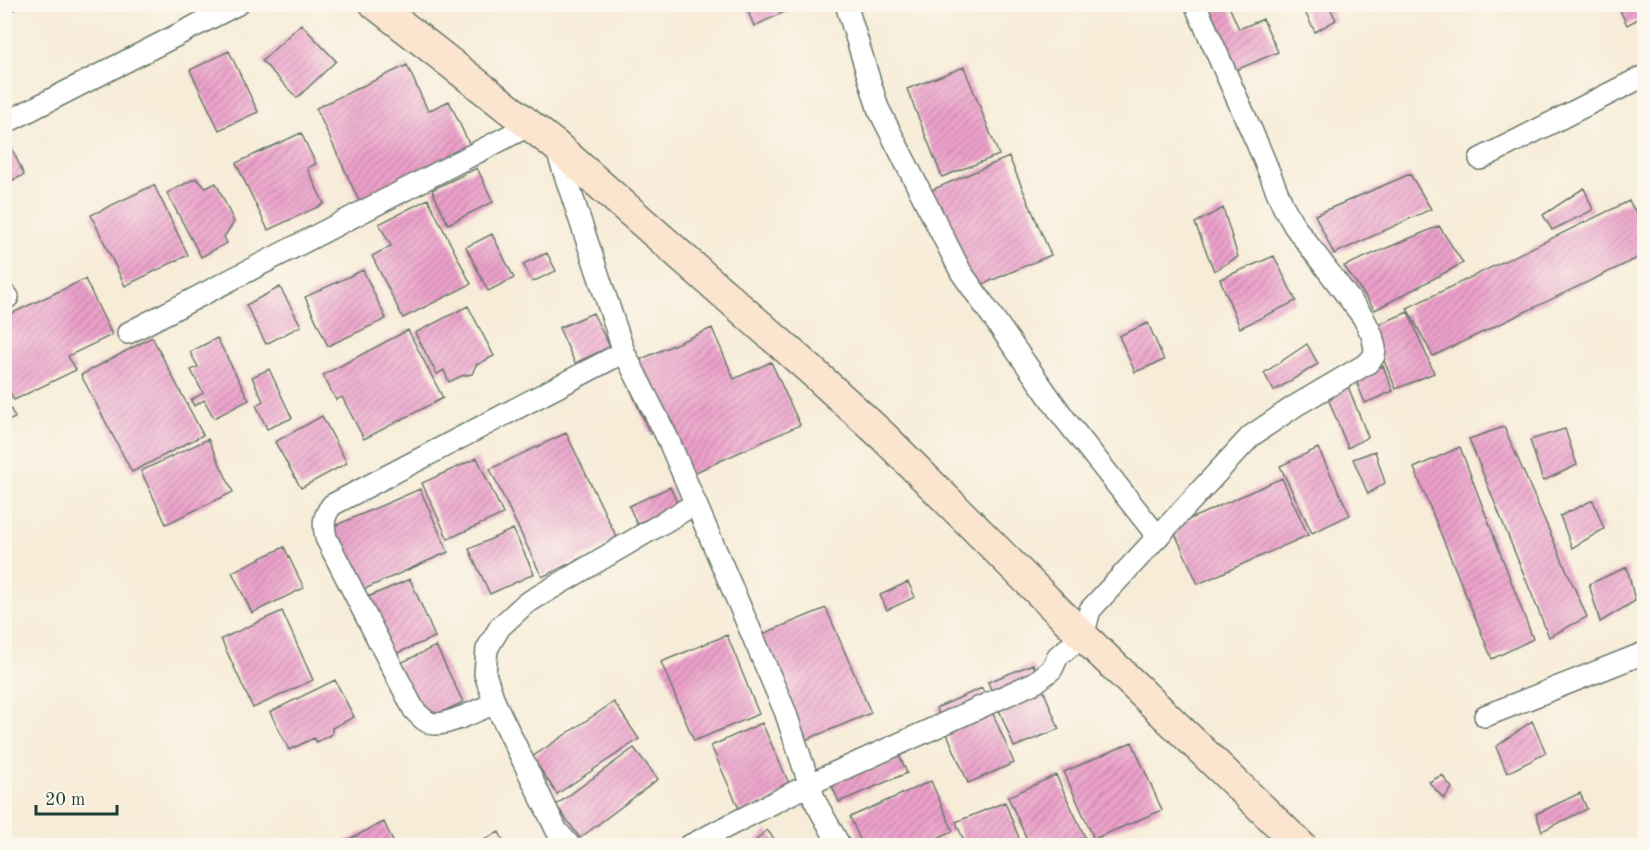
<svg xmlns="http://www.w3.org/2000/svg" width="1649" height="850" font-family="'Old Standard TT',serif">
	<defs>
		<pattern id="building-hatch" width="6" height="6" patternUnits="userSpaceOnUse" patternTransform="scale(1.5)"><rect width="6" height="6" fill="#eca0ca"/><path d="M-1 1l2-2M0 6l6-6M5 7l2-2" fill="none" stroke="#bf84a5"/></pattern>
	</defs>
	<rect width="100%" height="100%" fill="#fbf7ec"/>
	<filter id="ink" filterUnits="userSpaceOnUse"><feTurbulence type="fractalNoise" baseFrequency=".0167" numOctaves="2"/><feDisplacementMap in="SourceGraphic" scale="12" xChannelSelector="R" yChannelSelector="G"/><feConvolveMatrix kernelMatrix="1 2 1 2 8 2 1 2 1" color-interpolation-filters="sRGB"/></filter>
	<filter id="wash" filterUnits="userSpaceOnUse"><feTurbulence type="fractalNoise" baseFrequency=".008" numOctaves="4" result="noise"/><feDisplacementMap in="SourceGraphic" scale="24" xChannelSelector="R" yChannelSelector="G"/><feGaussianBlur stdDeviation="1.35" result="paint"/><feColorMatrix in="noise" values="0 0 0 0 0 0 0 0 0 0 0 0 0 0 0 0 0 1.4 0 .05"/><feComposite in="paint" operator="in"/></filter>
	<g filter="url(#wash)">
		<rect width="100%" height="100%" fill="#f7ecd8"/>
		<g id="blocks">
			<!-- building -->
			<path fill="url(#building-hatch)" d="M4,4H26V5L7,12Z
				M745,4H802L754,26Z
				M1199,4H1228L1239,29L1263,19L1278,52L1229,73Z
				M1301,4H1328L1336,20L1315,32Z
				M1617,4H1644V16L1627,25Z
				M301,24L336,61L297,98L262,61Z
				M229,51L258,112L219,130L190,70Z
				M407,65L428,111L449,101L472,150L360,203L316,108Z
				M964,67L999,155L942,177L907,89Z
				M4,131L24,175L4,184Z
				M301,133L316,164L307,168L324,204L268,230L236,163Z
				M1009,157L1051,255L974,288L932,190Z
				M477,168L493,202L448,224L432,190Z
				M1410,174L1431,209L1334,254L1315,215Z
				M196,178L206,188L216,183L234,222L224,237L227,243L201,257L167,193Z
				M154,185L188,255L125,286L91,215Z
				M1584,188L1593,210L1552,230L1543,215Z
				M428,199L471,284L403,318L372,256L391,246L379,224Z
				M1629,201L1644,226V255L1433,356L1407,308Z
				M1223,208L1238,257L1214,271L1195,223Z
				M1439,226L1463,263L1375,310L1344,266Z
				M492,234L514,278L488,291L466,247Z
				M547,253L556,271L532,282L523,264Z
				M1274,256L1296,301L1240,328L1220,279Z
				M363,270L386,319L328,346L305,297Z
				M85,279L112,335L68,356L76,370L14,400L4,381V317Z
				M280,287L301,326L266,344L246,305Z
				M468,306L494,356L476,365L472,374L461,376L449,382L444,370L437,374L415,333Z
				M1408,312L1434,373L1396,389L1370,328Z
				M593,313L610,347L575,363L559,328Z
				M1148,323L1164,360L1135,372L1119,336Z
				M712,328L734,379L771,362L800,425L689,475L666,426L650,434L621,368Z
				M408,330L443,398L364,439L342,397L336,400L323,375Z
				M152,337L203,435L132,472L81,375Z
				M217,338L249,400L214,418L204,400L194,406L191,400L203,393L191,370L198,367L190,352Z
				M1307,344L1318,364L1274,391L1264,373Z
				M1383,366L1393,391L1365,403L1355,378Z
				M269,369L292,418L267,429L256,405L263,401L252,377Z
				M1347,384L1368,437L1348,448L1329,401Z
				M4,395L15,418L4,423Z
				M322,416L347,463L301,488L275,442Z
				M1504,427L1587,617L1549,637L1469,439Z
				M1565,429L1577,465L1543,481L1530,440Z
				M566,433L618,540L542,577L490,469Z
				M208,439L233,492L166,524L141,471Z
				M1460,447L1533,639L1492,659L1414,468Z
				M1318,448L1350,515L1312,533L1280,466Z
				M1375,451L1385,483L1368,494L1353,459Z
				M477,458L503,514L448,539L422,483Z
				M1282,478L1308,535L1198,584L1172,527Z
				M670,487L678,505L637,524L629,506Z
				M420,489L448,552L360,591L332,527Z
				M1593,500L1604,529L1572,548L1560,516Z
				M513,529L534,574L490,594L469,549Z
				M284,547L304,588L252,613L232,572Z
				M1627,567L1635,601L1600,622L1589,584Z
				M410,579L435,637L381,660L356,602Z
				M908,582L915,597L887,610L880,595Z
				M826,608L871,713L798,743L753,638Z
				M282,611L313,680L253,708L221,639Z
				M727,635L759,714L694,741L661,662Z
				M436,646L463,702L415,725L388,669Z
				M1033,664L1059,729L1014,747L988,682Z
				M335,680L354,717L332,728V734L317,742L314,738L289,750L270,712Z
				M982,688L1014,763L968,783L936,708Z
				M614,702L639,739L557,794L532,757Z
				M1532,721L1546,753L1507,773L1496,747Z
				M762,723L792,790L741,813L711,746Z
				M891,736L907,773L839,802L823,766Z
				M1132,742L1162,810L1094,839L1064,772Z
				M634,748L658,779L580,838L556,805Z
				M1056,775L1085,837L1067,846H1030L1008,797Z
				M1442,775L1452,788L1444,799L1429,782Z
				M931,781L953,831L920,846H863L850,817Z
				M1580,793L1587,809L1542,831L1536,814Z
				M1005,802L1022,846H966L956,822Z
				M384,822L395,846H335Z
				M767,830L780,846H750Z
				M499,832L506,846H471Z
				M942,838L946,846H927Z"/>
		</g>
	</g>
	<g filter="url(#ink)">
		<use href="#blocks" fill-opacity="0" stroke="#6b7a6d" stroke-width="1.5"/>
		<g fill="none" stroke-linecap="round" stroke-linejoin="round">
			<defs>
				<path id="street" d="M846,4L878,108L961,272L1064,418L1158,537
					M11,120L238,4
					M555,145L624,352L667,437L785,711L815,801L840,846
					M1480,159L1644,76
					M4,299L8,297
					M128,333L530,125
					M495,703C480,709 449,725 434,724C426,723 420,716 414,710L326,538C323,523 323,517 332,505L624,352
					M1485,716L1644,653
					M570,846L557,831L495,703L485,674L487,649L500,627L525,604L695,504
					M689,846L810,784L1036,682L1052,669L1058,656L1083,636L1090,610L1251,436L1295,406L1368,363L1374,356L1375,348L1372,335L1363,317L1295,227L1283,206L1260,150L1195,4"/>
				<path id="secondary" d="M375,4L555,145L814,373L883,436L1083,636L1301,846"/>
			</defs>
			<!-- street casing -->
			<use href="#street" stroke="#6b7a6d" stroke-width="24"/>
			<!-- secondary casing -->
			<use href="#secondary" stroke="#6b7a6d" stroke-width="33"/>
			<!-- street -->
			<use href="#street" stroke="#fff" stroke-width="21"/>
			<!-- secondary -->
			<use href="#secondary" stroke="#fce5cf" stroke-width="30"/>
		</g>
	</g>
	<!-- margin -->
	<rect width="1649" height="850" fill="none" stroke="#fbf7ec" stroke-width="24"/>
	<!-- scale -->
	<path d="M36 805v9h81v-9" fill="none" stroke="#1f3d34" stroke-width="3"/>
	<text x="45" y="805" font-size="18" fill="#1f3d34" stroke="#fbf7ec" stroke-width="4.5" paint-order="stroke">20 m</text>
</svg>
